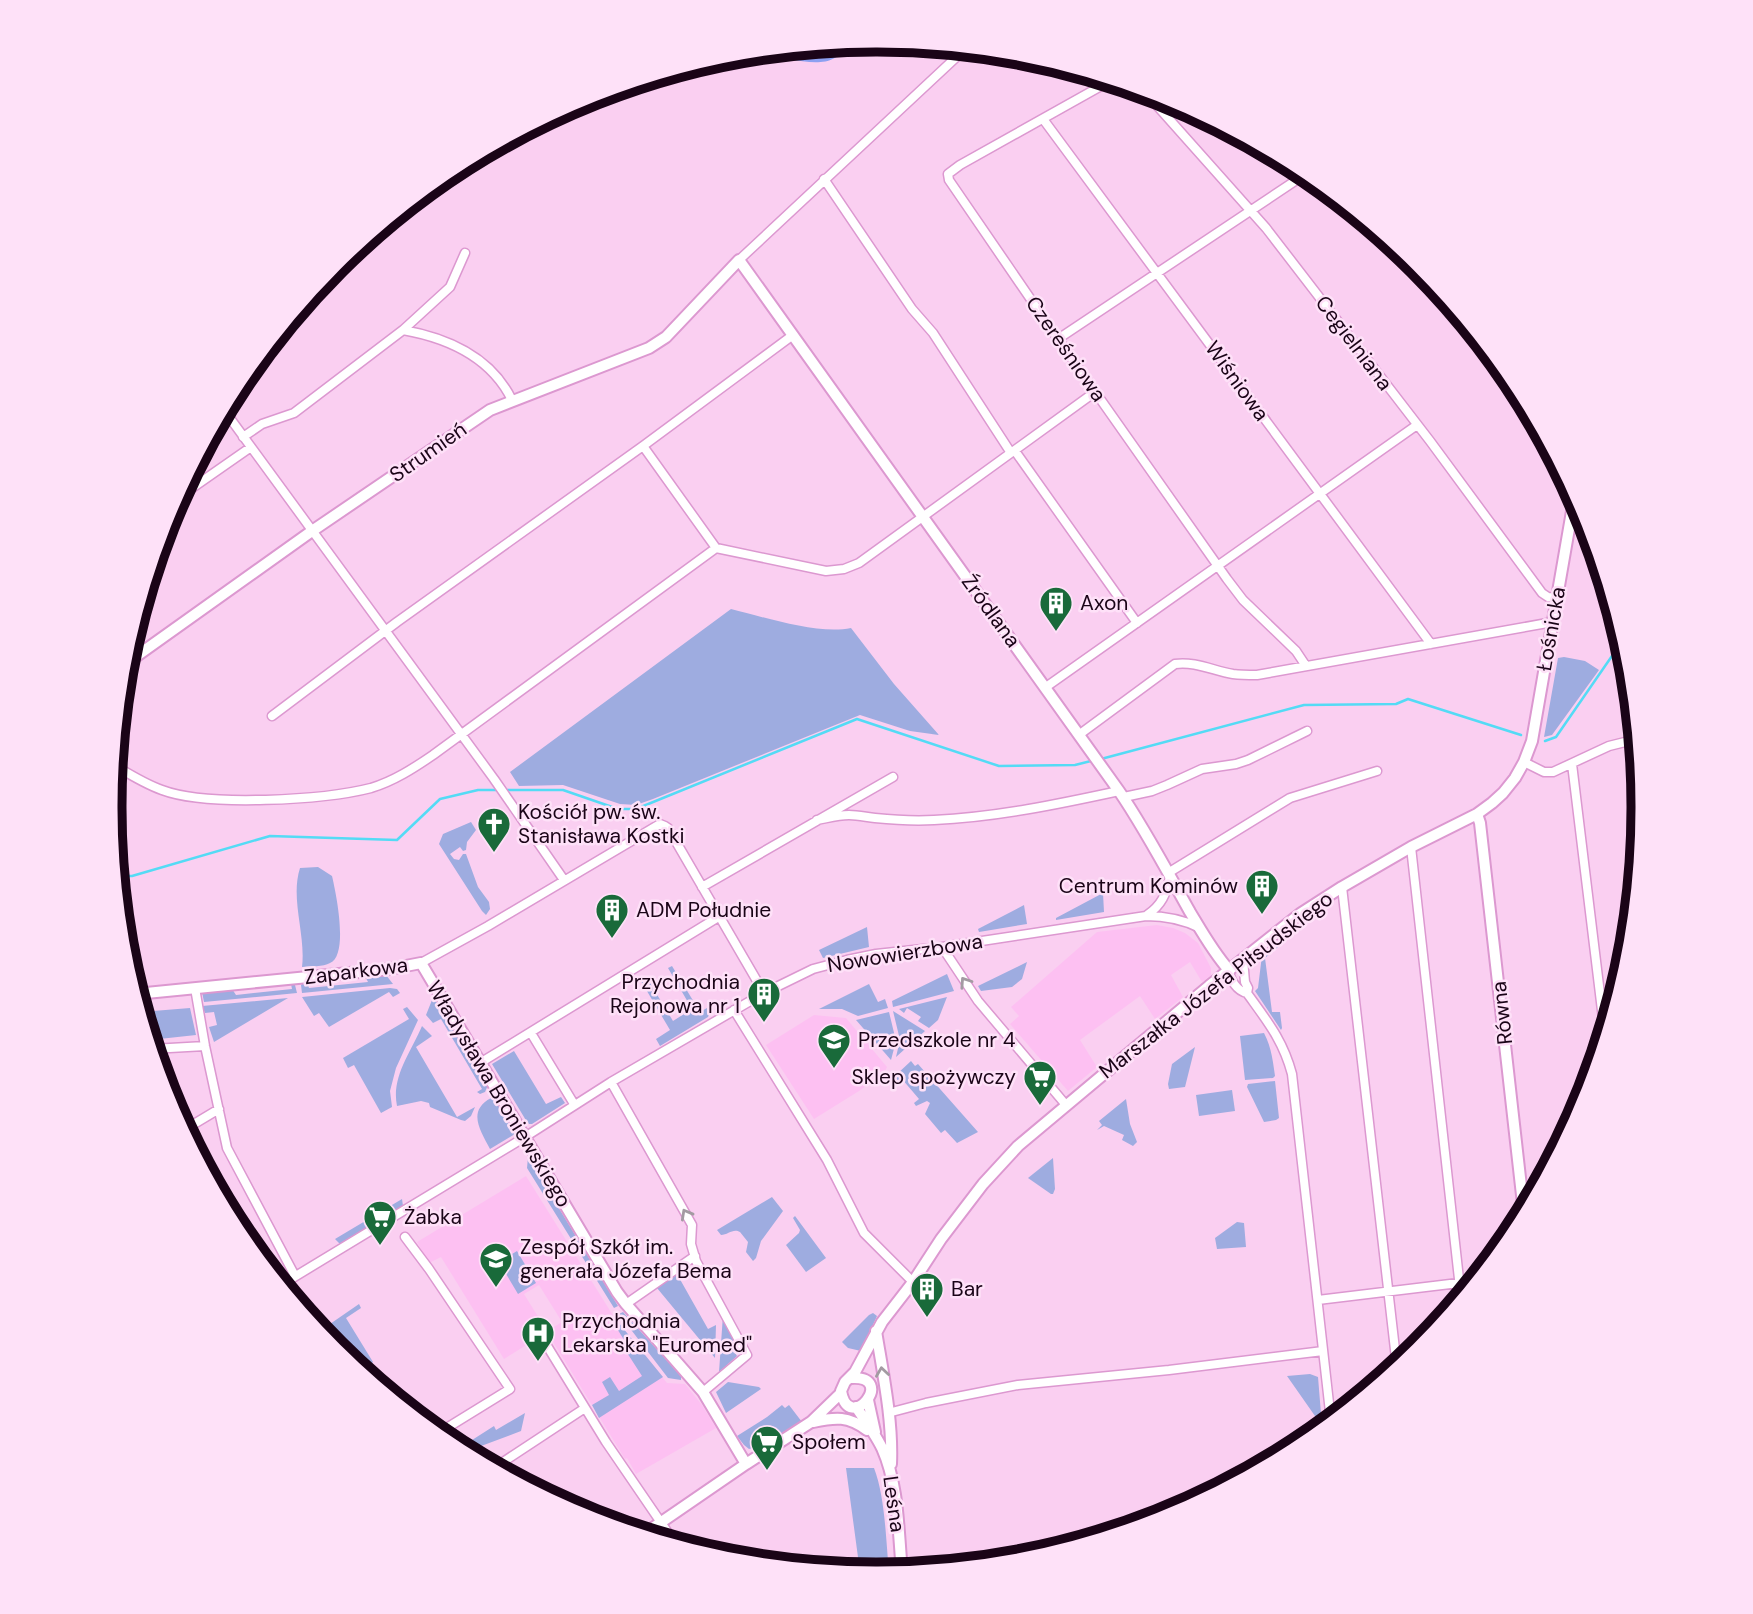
<svg xmlns="http://www.w3.org/2000/svg" width="1753" height="1614" font-family="'DM Sans',sans-serif">
	<rect width="100%" height="100%" fill="#facff1"/>
	<!-- built -->
	<path fill="#fdc0f2" fill-rule="evenodd" d="M1157,925L1173,928L1185,933L1198,943L1211,968V975L1202,982L1190,962L1171,975L1183,997L1155,1019L1140,996L1080,1040L1097,1067L1068,1091L1010,1024L1019,1016L1011,1007L1097,932Z
		M814,1015L846,1018L887,1067L884,1073L859,1091L814,1119L766,1045Z
		M217,1168L252,1230L241,1236L207,1174Z
		M526,1176L614,1317L667,1383L685,1384L702,1405L716,1428L636,1474L627,1458L625,1459L547,1332L504,1359L441,1257L429,1263L417,1242ZM539,1285L562,1322L547,1331L524,1294Z"/>
	<!-- green -->
	<path fill="#9eace0" d="M731,609C764,617 818,635 851,628L894,684L939,735L910,731L860,715L653,799L636,805L620,804L563,785L519,786L510,772Z
		M1564,657L1585,661L1599,670L1552,735L1544,737L1558,658Z
		M471,822L476,830L467,842L466,850L463,851L460,847L450,854L454,859L459,860L463,854H466L478,887L489,902L490,909L486,915L482,911L439,844L443,834Z
		M318,867L332,876C336,893 349,955 330,963C323,967 311,966 302,967C306,935 290,899 300,868Z
		M1103,893L1104,912L1056,920V918Z
		M1024,905L1027,924L979,932L978,929Z
		M867,927L869,947L823,958L819,950Z
		M1280,940L1282,944L1265,958L1272,1012H1280L1282,1028L1281,1030L1255,991L1258,988L1262,955Z
		M1027,962L1022,979L1012,987L981,991L978,986Z
		M672,966L700,1012L714,1004L708,1017L660,1046L656,1039L670,1030L641,981L647,978L673,1021L692,1009L668,968Z
		M947,974L954,991L893,1007L892,1001Z
		M386,975L393,984L302,993L301,985L303,983L307,982L309,988L368,982L365,976Z
		M291,984L295,985L297,993L204,1002L202,992L232,989L236,995L292,989Z
		M869,984L878,1002L885,999L888,1008L858,1016L842,1009H819Z
		M390,988L397,989L400,993L393,997L389,992L329,1027L319,1013L314,1016L302,997Z
		M434,995L488,1085L485,1092L480,1094L477,1092L482,1089L441,1019L433,1023L426,1015Z
		M947,997L938,1020L929,1028L918,1021L921,1017L907,1008L904,1013L899,1009Z
		M288,998L214,1042L209,1027L217,1025L214,1012L205,1013L202,1006Z
		M407,1007L418,1020L396,1068L390,1091L392,1107L381,1113L354,1065L348,1068L343,1058L409,1019L403,1009Z
		M190,1008L196,1035L150,1040L141,1012Z
		M893,1011L925,1031L896,1057L900,1040Z
		M889,1012L896,1041L891,1060L856,1020Z
		M422,1026L432,1036L416,1047L457,1117L475,1107L471,1116L465,1121L461,1120L430,1107L429,1103L421,1101L397,1106C391,1077 411,1052 422,1026Z
		M1264,1033C1271,1046 1273,1061 1275,1076L1273,1078L1245,1080L1240,1036Z
		M1195,1047L1185,1087L1169,1089L1168,1084L1172,1064Z
		M514,1051L546,1104L561,1097L565,1103L532,1124H529L527,1122L492,1064Z
		M911,1061L915,1066L918,1064L978,1132L957,1143L945,1130L941,1133L925,1114L930,1103L927,1101L916,1106L914,1103L919,1099L902,1079L896,1083L895,1082L897,1074Z
		M1275,1081L1279,1118L1276,1120L1264,1122L1247,1087L1248,1084Z
		M1232,1090L1235,1111L1199,1116L1196,1095Z
		M491,1098L495,1099L515,1134L490,1149C480,1130 467,1111 491,1098Z
		M1126,1099L1130,1124L1137,1142L1133,1146L1122,1140L1124,1135L1104,1126L1097,1130L1102,1125L1099,1121Z
		M528,1157L618,1306L614,1308L527,1168Z
		M1053,1158L1055,1189L1053,1194H1051L1028,1178Z
		M772,1197L783,1211L761,1241L756,1258L753,1261L746,1252L748,1242L740,1232C733,1228 728,1235 721,1235L717,1230Z
		M402,1199L403,1206L340,1244L335,1239Z
		M795,1216L826,1258L806,1272L786,1245L799,1233L800,1230L793,1218Z
		M1237,1222L1244,1223L1246,1247L1217,1249L1215,1238Z
		M517,1251L536,1283L518,1294L499,1262Z
		M677,1274L708,1329L716,1325L715,1358L657,1288Z
		M359,1304L361,1308L346,1318L373,1362L370,1365L387,1392L356,1367L330,1324Z
		M623,1312L681,1376V1380L668,1378L619,1314Z
		M873,1313L877,1316L861,1351L848,1348L842,1342L869,1315Z
		M723,1315L738,1345L733,1350L737,1356L719,1372Z
		M614,1317L663,1377L599,1418L592,1405L609,1395L602,1382L610,1377L619,1391L642,1376L622,1345L626,1343L611,1319Z
		M1310,1374L1318,1377L1322,1426L1287,1376Z
		M728,1382L759,1387L761,1389L726,1413L716,1392Z
		M782,1405L785,1408L789,1405L802,1422L764,1445L749,1449L744,1445L737,1436L767,1417Z
		M525,1413L521,1431L465,1452L458,1449L494,1426L496,1430Z
		M846,1468H874C885,1496 886,1541 889,1572L876,1574L860,1572Z"/>
	<!-- forest -->
	<path fill="#8ca0f1" d="M848,43C836,68 812,63 789,59C778,58 771,58 762,51Z"/>
	<g fill="none" stroke-linecap="round" stroke-linejoin="round">
		<!-- stream -->
		<path stroke="#54dbf5" stroke-width="2.5" d="M1545,741L1556,737L1623,640
			M1101,759L1304,705L1396,704L1408,699L1521,735
			M117,876H132L270,836L397,840L440,799L478,790H563L618,809H636L857,719L999,766L1075,765L1095,760"/>
		<defs>
			<path id="street" d="M1110,81L960,165L948,174L949,180L1058,339L1227,579L1243,600L1296,651L1306,666
				M1144,91L1266,228L1430,441L1542,593L1548,597L1556,598
				M1043,119L1431,644
				M824,179L912,309L933,333L1011,453
				M739,260L965,49
				M403,330L450,287L465,253
				M1058,339L1307,173
				M224,410L494,779L564,880
				M243,437L262,424L294,413L403,330C448,338 491,357 512,400
				M643,446L716,548
				M1015,451L1137,623
				M175,500L251,447
				M129,642L138,655
				M1046,687L1417,425
				M272,716L397,622L643,446L793,335
				M1080,734L1175,664C1195,661 1214,671 1233,674C1241,675 1249,675 1257,675L1553,622
				M1524,762L1544,772H1553L1609,746L1637,739
				M1572,764L1605,1035
				M114,765C129,774 145,784 162,790C207,807 324,800 371,788C394,781 414,768 433,755L716,548L826,571L844,569L859,563L1095,392
				M1124,797L1152,791L1167,785L1202,769L1236,764L1248,760L1307,731
				M817,820C828,818 838,815 849,815C858,815 866,817 875,818C895,820 915,821 934,820C997,817 1059,804 1119,791
				M1411,847L1461,1297
				M1168,873L1290,798L1377,771
				M702,887L893,777
				M1342,887L1397,1367
				M1147,915C1162,905 1166,894 1170,877
				M942,947L978,1001L1066,1105
				M1243,959L1245,982L1248,988L1247,993
				M421,963L488,926L660,824L665,826L668,828L764,993
				M1229,970C1230,980 1237,991 1247,993C1267,1021 1283,1040 1292,1074L1331,1421
				M195,988L205,1046L227,1148L295,1276
				M734,1010L827,1160L864,1233L913,1282
				M531,1033L574,1104
				M152,1049L205,1046
				M480,1063L720,916
				M611,1082L692,1225L691,1244L696,1261L747,1355L703,1392
				M184,1130L219,1109
				M405,1237L429,1269L510,1389L437,1434
				M281,1285L525,1137L611,1082L764,993L813,969L847,960L876,954L942,947L1146,916C1165,916 1182,919 1200,928
				M1318,1300L1475,1281
				M626,1304L695,1256
				M541,1336L606,1442L675,1543
				M888,1413L926,1403L1018,1385L1169,1370L1323,1351
				M494,1468L585,1408"/>
			<path id="secondary" d="M124,665L312,531L490,410L649,348L666,337L739,260L1119,791C1145,829 1167,871 1190,912C1202,932 1213,952 1229,970
				M1477,814L1480,823L1524,1213
				M136,994L298,978L390,969L421,963L617,1292L626,1304L703,1392L746,1464
				M876,1331C883,1374 893,1421 891,1464
				M851,1378C898,1375 849,1436 841,1391L845,1382L855,1372L882,1322L913,1282L941,1239L983,1184L1018,1146L1209,986L1300,914L1342,887L1411,847L1477,814L1492,803L1503,793L1515,778L1524,762L1532,741L1575,494
				M868,1400L875,1432
				M856,1407C865,1420 875,1434 882,1448C899,1486 898,1531 902,1571
				M813,1422C836,1417 848,1416 867,1430
				M644,1534L746,1464L811,1422L841,1393"/>
		</defs>
		<!-- street casing -->
		<use href="#street" stroke="#dc98d0" stroke-width="11"/>
		<!-- secondary casing -->
		<use href="#secondary" stroke="#dc98d0" stroke-width="14"/>
		<!-- street -->
		<use href="#street" stroke="#fff" stroke-width="8"/>
		<!-- secondary -->
		<use href="#secondary" stroke="#fff" stroke-width="10"/>
	</g>
	<!-- one-way arrows -->
	<defs><path id="oneway-chevron" d="M-2-3.5L2.5 0L-2 3.5" fill="none" stroke-width="1.6" stroke-linecap="round" stroke-linejoin="round" transform="scale(1.75)"/></defs>
	<g stroke="#a39ba2">
		<use href="#oneway-chevron" transform="translate(965 982) rotate(-124)"/>
		<use href="#oneway-chevron" transform="translate(686 1214) rotate(-119)"/>
		<use href="#oneway-chevron" transform="translate(882 1372) rotate(-98)"/>
	</g>
	<!-- icons -->
	<defs>
		<symbol id="building-pin" viewBox="-11 -11 22 30"><path d="M0 17L-7.5 6A9.5 9.5 0 1 1 7.5 6Z" fill="#196a3a" stroke="#fee1f8"/><path d="M-4-6H4V6H1V3H-1V6H-4ZM-2.5-4.3h1.7v1.8h-1.7ZM.8-4.3h1.7v1.8H.8ZM-2.5-1h1.7V.8h-1.7ZM.8-1h1.7V.8H.8Z" fill="#fff"/></symbol>
		<symbol id="church-pin" viewBox="-11 -11 22 30"><path d="M0 17L-7.5 6A9.5 9.5 0 1 1 7.5 6Z" fill="#196a3a" stroke="#fee1f8"/><path d="M-1.2-6h2.4v3.5h3.3v2.4h-3.3V6h-2.4V-.1h-3.3v-2.4h3.3Z" fill="#fff"/></symbol>
		<symbol id="school-pin" viewBox="-11 -11 22 30"><path d="M0 17L-7.5 6A9.5 9.5 0 1 1 7.5 6Z" fill="#196a3a" stroke="#fee1f8"/><path d="M0-5L7-2L0 1L-7-2ZM-4 1L0 2.5L4 1V4Q0 6-4 4Z" fill="#fff"/></symbol>
		<symbol id="supermarket-pin" viewBox="-11 -11 22 30"><path d="M0 17L-7.5 6A9.5 9.5 0 1 1 7.5 6Z" fill="#196a3a" stroke="#fee1f8"/><path d="M-6-5.5h2.5l.6 2H6L4.5 2H-2.5L-4.4-4H-6ZM-1.5 3.2a1.3 1.3 0 1 0 .1 0ZM3 3.2a1.3 1.3 0 1 0 .1 0Z" fill="#fff"/></symbol>
		<symbol id="hospital-pin" viewBox="-11 -11 22 30"><path d="M0 17L-7.5 6A9.5 9.5 0 1 1 7.5 6Z" fill="#196a3a" stroke="#fee1f8"/><path d="M-5-5h3v3.5h4V-5h3V5h-3V1.5h-4V5h-3Z" fill="#fff"/></symbol>
	</defs>
	<g fill-rule="evenodd">
		<use href="#building-pin" x="1037" y="584" width="38" height="52"/>
		<use href="#church-pin" x="475" y="805" width="38" height="52"/>
		<use href="#building-pin" x="1243" y="867" width="38" height="52"/>
		<use href="#building-pin" x="593" y="891" width="38" height="52"/>
		<use href="#building-pin" x="745" y="975" width="38" height="52"/>
		<use href="#school-pin" x="815" y="1021" width="38" height="52"/>
		<use href="#supermarket-pin" x="1021" y="1058" width="38" height="52"/>
		<use href="#supermarket-pin" x="361" y="1198" width="38" height="52"/>
		<use href="#school-pin" x="477" y="1240" width="38" height="52"/>
		<use href="#building-pin" x="908" y="1270" width="38" height="52"/>
		<use href="#hospital-pin" x="519" y="1314" width="38" height="52"/>
		<use href="#supermarket-pin" x="748" y="1423" width="38" height="52"/>
	</g>
	<g text-anchor="middle" stroke-width="5" stroke-linejoin="round" paint-order="stroke">
		<!-- street labels -->
		<g font-size="21" fill="#1a0417" stroke="#fee1f8">
			<text transform="translate(1354 343) rotate(53)" y="7">Cegielniana</text>
			<text transform="translate(1066 349) rotate(55)" y="7">Czereśniowa</text>
			<text transform="translate(1237 381) rotate(54)" y="7">Wiśniowa</text>
			<text transform="translate(428 452) rotate(-35)" y="7">Strumień</text>
			<text transform="translate(991 611) rotate(54)" y="7">Źródlana</text>
			<text transform="translate(1551 629) rotate(-80)" y="7">Łośnicka</text>
			<text transform="translate(905 953) rotate(-9)" y="7">Nowowierzbowa</text>
			<text transform="translate(356 971) rotate(-7)" y="7">Zaparkowa</text>
			<text transform="translate(1216 985) rotate(-38)" y="7">Marszałka Józefa Piłsudskiego</text>
			<text transform="translate(1502 1013) rotate(-96)" y="7">Równa</text>
			<text transform="translate(499 1094) rotate(59)" y="7">Władysława Broniewskiego</text>
			<text transform="translate(894 1504) rotate(82)" y="7">Leśna</text>
		</g>
		<!-- poi labels -->
		<g font-size="21" fill="#1a0417" stroke="#fee1f8" text-anchor="start">
			<text x="1080" y="610">Axon</text>
			<text x="518" y="819">Kościół pw. św.<tspan x="518" dy="24">Stanisława Kostki</tspan></text>
			<text x="1238" y="893" text-anchor="end">Centrum Kominów</text>
			<text x="636" y="917">ADM Południe</text>
			<text x="740" y="989" text-anchor="end">Przychodnia<tspan x="740" dy="24">Rejonowa nr 1</tspan></text>
			<text x="858" y="1047">Przedszkole nr 4</text>
			<text x="1016" y="1084" text-anchor="end">Sklep spożywczy</text>
			<text x="404" y="1224">Żabka</text>
			<text x="520" y="1254">Zespół Szkół im.<tspan x="520" dy="24">generała Józefa Bema</tspan></text>
			<text x="951" y="1296">Bar</text>
			<text x="562" y="1328">Przychodnia<tspan x="562" dy="24">Lekarska "Euromed"</tspan></text>
			<text x="792" y="1449">Społem</text>
		</g>
	</g>
	<!-- crop -->
	<path d="M0 0H1753V1614H0ZM876 52H877A754 754 0 0 1 1631 806V808A754 754 0 0 1 877 1562H876A754 754 0 0 1 122 808V806A754 754 0 0 1 876 52Z" fill="#fee1f8" fill-rule="evenodd"/>
	<path fill="none" stroke="#1a0417" stroke-width="9" d="M876 52H877A754 754 0 0 1 1631 806V808A754 754 0 0 1 877 1562H876A754 754 0 0 1 122 808V806A754 754 0 0 1 876 52Z"/>
</svg>
